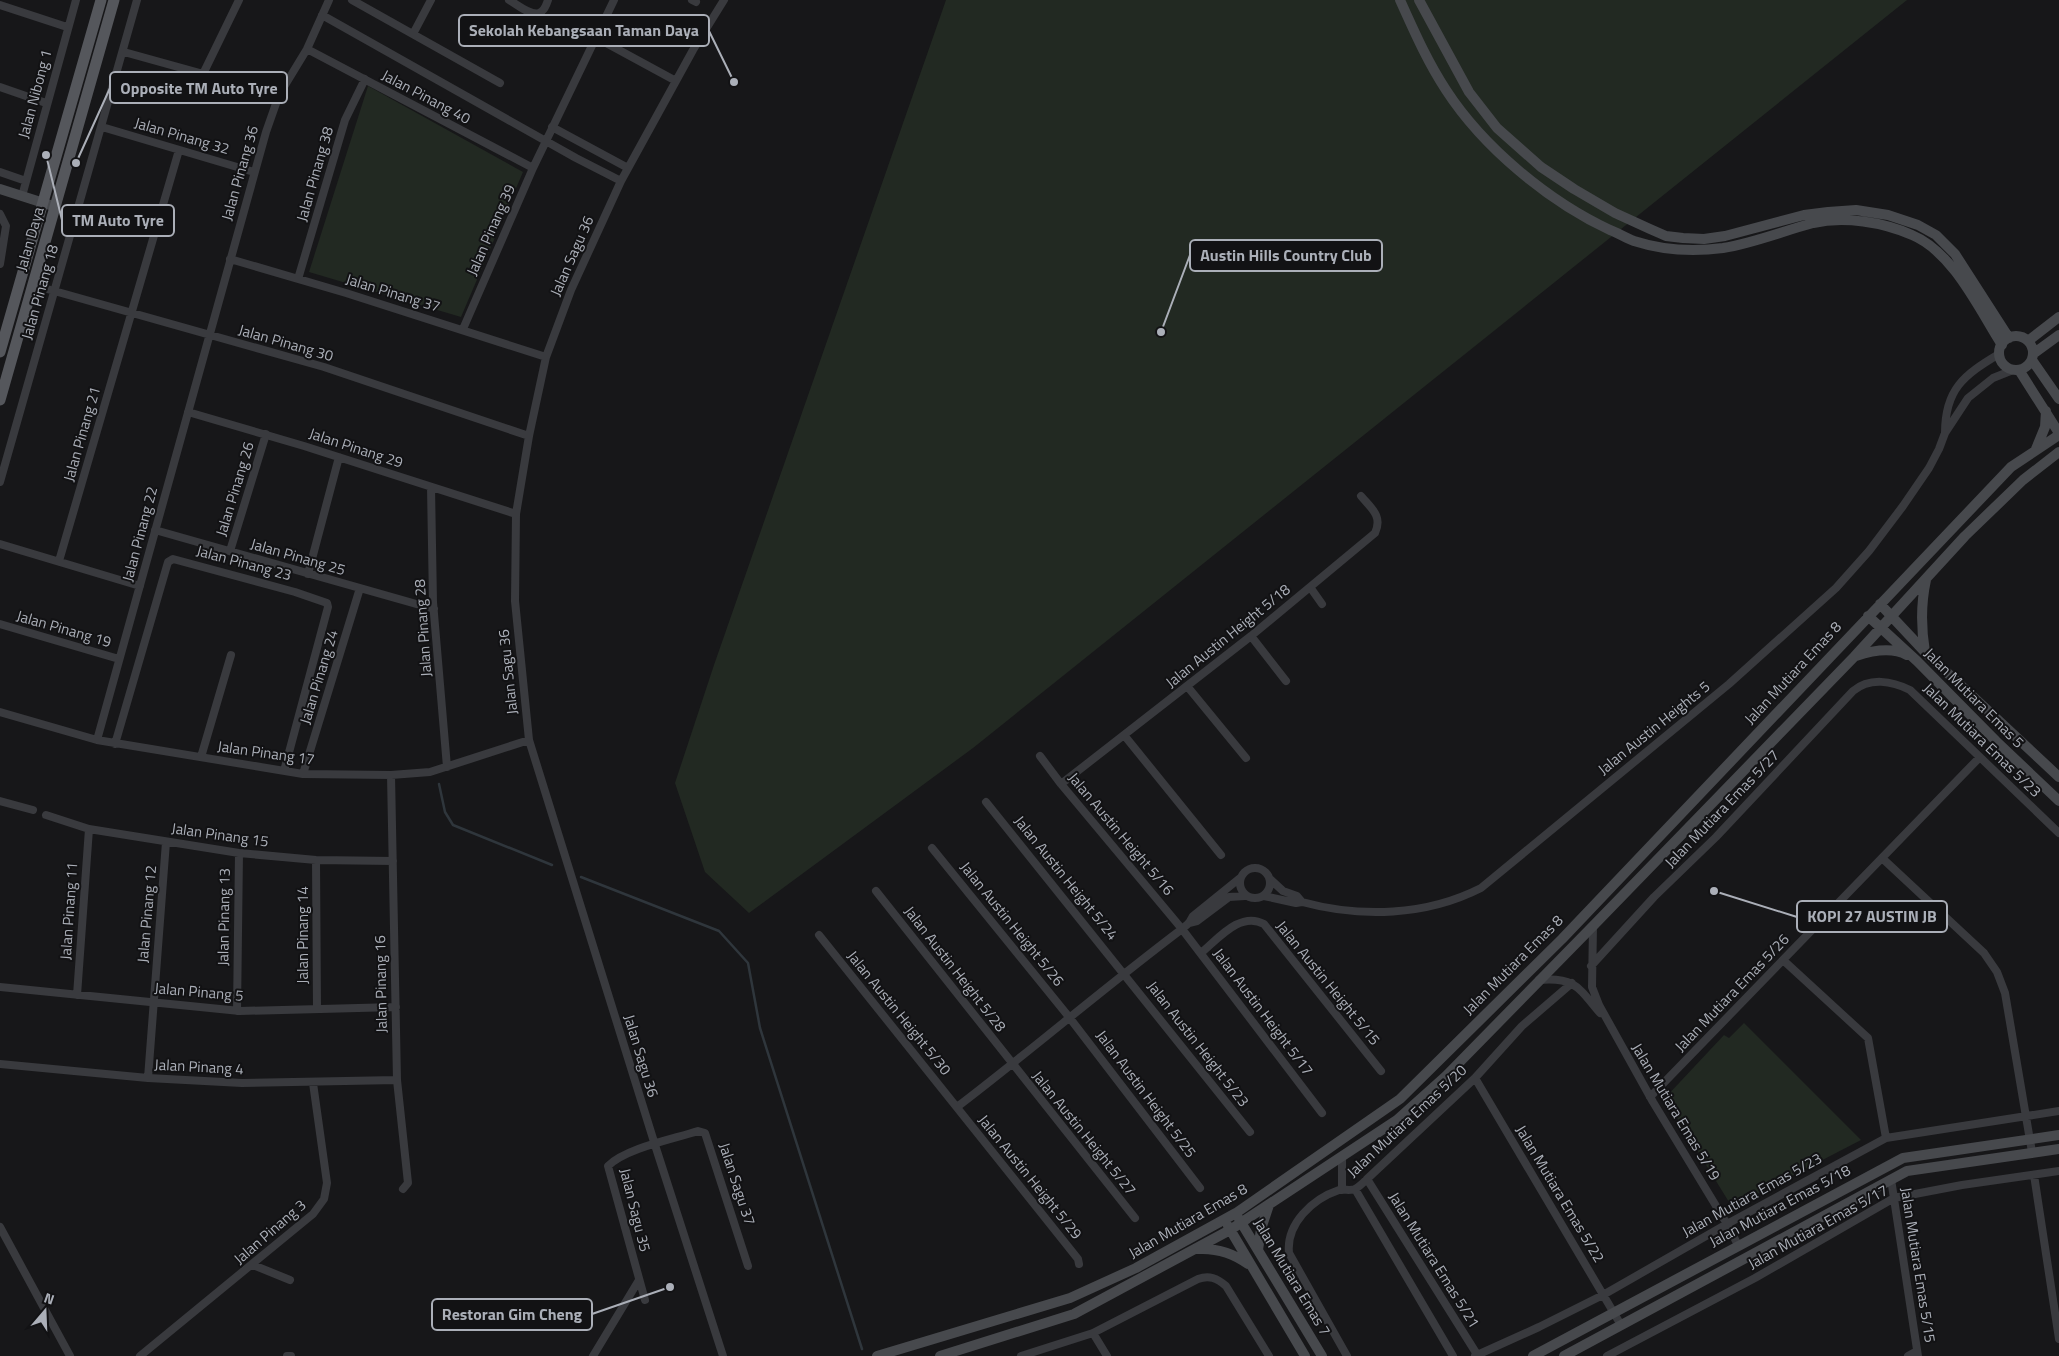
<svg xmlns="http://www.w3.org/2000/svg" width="2059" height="1356" font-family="'Titillium Web',sans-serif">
	<rect width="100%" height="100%" fill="#171719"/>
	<!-- green -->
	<path fill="#222922" d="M946,0H1907L973,748L749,913L705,872L675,783L714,665Z
		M368,86L523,172L461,317L309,272Z
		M1744,1023L1861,1140L1732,1207L1665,1098L1724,1035L1729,1038Z"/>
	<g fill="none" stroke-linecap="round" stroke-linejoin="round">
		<!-- stream -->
		<path stroke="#2f363c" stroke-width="2.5" d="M439,784L445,812L453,825L552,865
			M581,877L719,931L748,963L760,1028L862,1349"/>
		<!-- street -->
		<path stroke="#393a3e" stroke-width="8" d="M352,0L500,83
			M509,0C517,4 535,20 542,11C545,9 547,3 548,0
			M692,0L696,2
			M0,5L67,27
			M322,15L576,158L621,181
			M413,34L431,0
			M595,37L676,81
			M307,49L533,168
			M124,52L279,95
			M203,74L239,0
			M0,87L46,103
			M102,127L254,172
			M552,127L628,168
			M0,172L26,181
			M22,196L76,0
			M0,214L6,226L0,264
			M230,259L346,293L546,357
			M298,279L345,120L365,79
			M33,285L324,367L529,436
			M463,329L533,168L614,0
			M188,412L304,446L516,514
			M1945,433C1945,389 1964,375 1999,354
			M0,482L137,0
			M431,487L433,602L447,767
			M155,530L434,609
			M0,544L140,586
			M230,551L266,434
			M59,561L179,150
			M308,574L339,457
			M1310,587L1322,604
			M0,624L119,659
			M1251,636L1286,681
			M1187,686L1246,758
			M0,712L97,740L303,774L391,775L430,772L529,740
			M1124,735L1221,855
			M97,740L266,132L279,95L307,49L329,0
			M115,744L168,562L173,559L295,592L327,603L328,607L284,771
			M1040,756L1061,784L1182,929L1322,1113
			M201,757L231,655
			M303,774L360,588
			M391,775L397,1080L408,1183L403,1189
			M1061,784L1251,636L1375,533C1383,516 1371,508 1361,496
			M0,801L33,810
			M986,802L1250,1132
			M46,815L89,829L239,853L316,860L393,861
			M932,848L1069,1017L1200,1188
			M1882,858L1984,953L1997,972L2005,993L2032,1152
			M316,860L317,1009
			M1240 883a15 15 0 1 1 30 0a15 15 0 1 1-30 0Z
			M1270,879L1283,891L1297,896L1302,902
			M876,891L1135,1218
			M1264,896L1296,903L1302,902C1361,918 1426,916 1481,888L1729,684L1836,588L1869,551L1903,506L1929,468L1939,449L1945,433L1968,398L1993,378L2013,370
			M1189,923L1197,921L1229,897L1245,896
			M1593,926L1592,987L1599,1005L1653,1102L1727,1224L1738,1245
			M819,935L1078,1259L1079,1264
			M1201,953C1218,939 1240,911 1264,924L1381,1071
			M1783,960L1868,1038L1886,1138
			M1591,966L1654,897L1716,837L1853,691C1870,677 1892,681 1910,690L2059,833
			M1539,980C1575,977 1578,987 1600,1013
			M0,987L240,1011L396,1007
			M77,995L89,829
			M237,1011L239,853
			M0,1064L148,1078L242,1083L397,1080
			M148,1078L166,842
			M1475,1078L1621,1325
			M1650,1097L1979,758
			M957,1107C1033,1049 1105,987 1182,929L1189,923L1193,916L1240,878
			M2034,1175L2059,1339
			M1367,1179L1478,1356
			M1891,1179L1918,1356
			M1355,1189L1453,1356
			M1342,1190V1157
			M0,1227L70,1356
			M253,1265L290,1280
			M645,1300L608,1166C626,1148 674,1139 698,1131L705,1133L748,1266
			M1093,1333L1107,1356
			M140,1356L313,1214L324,1199L327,1183L313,1083
			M287,1356H291
			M593,1356L639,1280
			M723,1356L655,1145L529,740L515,601L516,514L529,436L546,357L571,290L621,181L693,50L724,0
			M1021,1356L1093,1333L1198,1279C1209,1275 1217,1278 1226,1286L1269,1356
			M1347,1356L1289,1253C1286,1224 1312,1199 1339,1190C1344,1189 1351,1191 1355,1189C1359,1187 1364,1182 1367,1179L1475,1078L1522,1026L1572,983
			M1475,1356L1539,1327L1603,1295L1727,1224L1886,1138L2059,1111
			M1607,1356L1755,1278L1894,1198L1962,1185L2059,1171
			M1908,1356L1917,1351"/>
		<!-- secondary -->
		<path stroke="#47494d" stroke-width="10" d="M1400,0C1414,31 1427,61 1446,90C1483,147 1548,201 1610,230C1618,233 1626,238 1634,241C1662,250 1694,252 1723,248C1754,243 1783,231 1813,223C1844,216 1883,222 1912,235C1953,252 1979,309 2002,345
			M1419,0L1469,92L1497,128L1541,167L1574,189L1615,213L1650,229L1666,236L1683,238L1704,239L1725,236L1804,215L1828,212L1856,210L1888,215L1918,225L1936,235L1955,254L2009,338
			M0,189L50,205
			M1999 353a17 17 0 1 1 34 0a17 17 0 1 1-34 0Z
			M2028,341L2059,317
			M2033,354L2059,335
			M2032,360L2059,399
			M2019,370L2059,433
			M2036,449L2045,427L2046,411
			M1880,604L1925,652L2059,777
			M1868,616L1917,661L1996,741L2059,801
			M1925,652C1921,628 1921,603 1926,580
			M1856,656C1871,651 1892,647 1907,655
			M1239,1219L1322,1356
			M1228,1226L1305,1356
			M1198,1249C1217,1248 1233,1253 1248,1264
			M1258,1250L1261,1229L1269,1205
			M877,1356L1070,1298L1136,1268L1236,1213L1400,1099L1562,939L2011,467L2059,435
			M940,1356L1074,1314L1230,1230L1397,1120L1446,1076L1593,926L1854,657L1965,536L2023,480L2059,452
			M1533,1356L1903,1158L2059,1135
			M1564,1356L1907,1171L2059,1149"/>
		<!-- primary -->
		<path stroke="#55575c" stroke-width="11" d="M0,352L101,0
			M0,400L114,0"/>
	</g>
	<g text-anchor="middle" stroke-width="4" stroke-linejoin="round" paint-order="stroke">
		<!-- street labels -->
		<g font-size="15" fill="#abafb8" stroke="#121214">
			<text transform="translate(35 94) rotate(-75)" y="5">Jalan Nibong 1</text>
			<text transform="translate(426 97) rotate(28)" y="5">Jalan Pinang 40</text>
			<text transform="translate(182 136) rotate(16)" y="5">Jalan Pinang 32</text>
			<text transform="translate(240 173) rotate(-74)" y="5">Jalan Pinang 36</text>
			<text transform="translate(315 174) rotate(-74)" y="5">Jalan Pinang 38</text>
			<text transform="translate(491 230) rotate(-66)" y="5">Jalan Pinang 39</text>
			<text transform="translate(30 239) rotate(-74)" y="5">Jalan Daya</text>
			<text transform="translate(572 256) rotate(-66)" y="5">Jalan Sagu 36</text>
			<text transform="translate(40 292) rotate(-74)" y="5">Jalan Pinang 18</text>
			<text transform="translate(393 293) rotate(17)" y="5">Jalan Pinang 37</text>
			<text transform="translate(286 343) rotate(16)" y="5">Jalan Pinang 30</text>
			<text transform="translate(82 434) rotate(-74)" y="5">Jalan Pinang 21</text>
			<text transform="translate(356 448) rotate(18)" y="5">Jalan Pinang 29</text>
			<text transform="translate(235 489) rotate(-73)" y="5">Jalan Pinang 26</text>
			<text transform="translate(140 534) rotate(-75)" y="5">Jalan Pinang 22</text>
			<text transform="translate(298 557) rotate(16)" y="5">Jalan Pinang 25</text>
			<text transform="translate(244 563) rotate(15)" y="5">Jalan Pinang 23</text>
			<text transform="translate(423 628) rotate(-94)" y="5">Jalan Pinang 28</text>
			<text transform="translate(64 629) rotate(16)" y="5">Jalan Pinang 19</text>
			<text transform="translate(1228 636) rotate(-39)" y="5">Jalan Austin Height 5/18</text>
			<text transform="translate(508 672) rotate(-96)" y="5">Jalan Sagu 36</text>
			<text transform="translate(1793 673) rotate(-47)" y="5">Jalan Mutiara Emas 8</text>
			<text transform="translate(319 677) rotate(-73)" y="5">Jalan Pinang 24</text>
			<text transform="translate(1974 698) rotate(45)" y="5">Jalan Mutiara Emas 5</text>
			<text transform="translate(1654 728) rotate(-39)" y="5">Jalan Austin Heights 5</text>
			<text transform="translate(1982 740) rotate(44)" y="5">Jalan Mutiara Emas 5/23</text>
			<text transform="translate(266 753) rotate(8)" y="5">Jalan Pinang 17</text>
			<text transform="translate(1722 809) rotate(-46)" y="5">Jalan Mutiara Emas 5/27</text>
			<text transform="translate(1121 834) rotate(50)" y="5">Jalan Austin Height 5/16</text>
			<text transform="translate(220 835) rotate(8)" y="5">Jalan Pinang 15</text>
			<text transform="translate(1066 878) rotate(51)" y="5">Jalan Austin Height 5/24</text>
			<text transform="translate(69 911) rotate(-86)" y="5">Jalan Pinang 11</text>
			<text transform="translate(147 914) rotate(-85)" y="5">Jalan Pinang 12</text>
			<text transform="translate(224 917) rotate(-89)" y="5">Jalan Pinang 13</text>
			<text transform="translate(1012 924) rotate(51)" y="5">Jalan Austin Height 5/26</text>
			<text transform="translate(303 935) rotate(-90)" y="5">Jalan Pinang 14</text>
			<text transform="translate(1513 965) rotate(-45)" y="5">Jalan Mutiara Emas 8</text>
			<text transform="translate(955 969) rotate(52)" y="5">Jalan Austin Height 5/28</text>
			<text transform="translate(1328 983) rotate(51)" y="5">Jalan Austin Height 5/15</text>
			<text transform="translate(381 984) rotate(-91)" y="5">Jalan Pinang 16</text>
			<text transform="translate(199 992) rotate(5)" y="5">Jalan Pinang 5</text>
			<text transform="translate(1732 993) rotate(-46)" y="5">Jalan Mutiara Emas 5/26</text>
			<text transform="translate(1263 1012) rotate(53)" y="5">Jalan Austin Height 5/17</text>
			<text transform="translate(899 1013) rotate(51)" y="5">Jalan Austin Height 5/30</text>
			<text transform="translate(1198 1044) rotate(52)" y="5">Jalan Austin Height 5/23</text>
			<text transform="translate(641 1056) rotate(73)" y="5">Jalan Sagu 36</text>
			<text transform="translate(199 1067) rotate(3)" y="5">Jalan Pinang 4</text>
			<text transform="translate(1146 1094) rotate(53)" y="5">Jalan Austin Height 5/25</text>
			<text transform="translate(1676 1112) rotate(59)" y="5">Jalan Mutiara Emas 5/19</text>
			<text transform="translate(1407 1121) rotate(-43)" y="5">Jalan Mutiara Emas 5/20</text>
			<text transform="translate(1084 1133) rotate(51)" y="5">Jalan Austin Height 5/27</text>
			<text transform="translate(1030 1177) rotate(51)" y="5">Jalan Austin Height 5/29</text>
			<text transform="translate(737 1184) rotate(72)" y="5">Jalan Sagu 37</text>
			<text transform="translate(1560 1194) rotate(59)" y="5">Jalan Mutiara Emas 5/22</text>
			<text transform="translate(1752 1195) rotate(-29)" y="5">Jalan Mutiara Emas 5/23</text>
			<text transform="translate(1780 1206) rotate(-28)" y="5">Jalan Mutiara Emas 5/18</text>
			<text transform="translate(635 1210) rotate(76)" y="5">Jalan Sagu 35</text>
			<text transform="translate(1188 1221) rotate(-30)" y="5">Jalan Mutiara Emas 8</text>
			<text transform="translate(1818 1227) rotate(-29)" y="5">Jalan Mutiara Emas 5/17</text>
			<text transform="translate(270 1232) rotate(-41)" y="5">Jalan Pinang 3</text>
			<text transform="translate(1434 1260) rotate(58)" y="5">Jalan Mutiara Emas 5/21</text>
			<text transform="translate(1918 1265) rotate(81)" y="5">Jalan Mutiara Emas 5/15</text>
			<text transform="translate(1292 1277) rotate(59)" y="5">Jalan Mutiara Emas 7</text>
		</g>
	</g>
	<!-- callouts -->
	<path fill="none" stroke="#abafb8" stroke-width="2" d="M734 82L709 31M76 163L110 88M46 155L62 220M1161 332L1190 255M1714 891L1797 917M670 1287L592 1314"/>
	<g fill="#abafb8" stroke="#121214" stroke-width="2">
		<circle cx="734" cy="82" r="5"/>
		<circle cx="76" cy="163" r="5"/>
		<circle cx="46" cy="155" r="5"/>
		<circle cx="1161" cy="332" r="5"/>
		<circle cx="1714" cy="891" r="5"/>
		<circle cx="670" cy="1287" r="5"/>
	</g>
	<g fill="#121214" stroke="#abafb8" stroke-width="2">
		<rect x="459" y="15" width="250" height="31" rx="5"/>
		<rect x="110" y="72" width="177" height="31" rx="5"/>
		<rect x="62" y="205" width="112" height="31" rx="5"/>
		<rect x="1190" y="240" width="192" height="31" rx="5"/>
		<rect x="1797" y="901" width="150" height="31" rx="5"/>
		<rect x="432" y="1299" width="160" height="31" rx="5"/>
	</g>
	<g font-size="16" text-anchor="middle" font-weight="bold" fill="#abafb8">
		<text x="584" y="36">Sekolah Kebangsaan Taman Daya</text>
		<text x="199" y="94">Opposite TM Auto Tyre</text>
		<text x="118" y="226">TM Auto Tyre</text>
		<text x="1286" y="261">Austin Hills Country Club</text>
		<text x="1872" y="922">KOPI 27 AUSTIN JB</text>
		<text x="512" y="1320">Restoran Gim Cheng</text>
	</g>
	<!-- north arrow -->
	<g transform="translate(45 1311) rotate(19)" stroke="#121214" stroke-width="4" paint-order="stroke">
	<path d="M0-4L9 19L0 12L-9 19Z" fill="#abafb8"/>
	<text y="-8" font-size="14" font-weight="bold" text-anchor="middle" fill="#abafb8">N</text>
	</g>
</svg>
